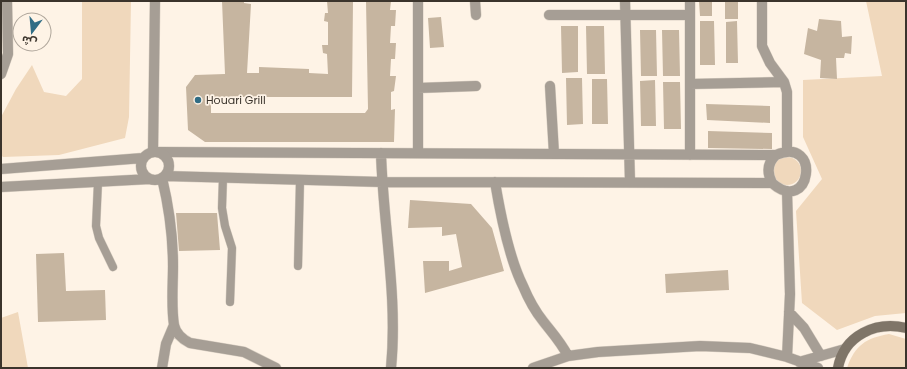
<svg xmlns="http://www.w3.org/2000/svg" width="907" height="369" font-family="Poppins,'Noto Sans Arabic',sans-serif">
	<rect width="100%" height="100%" fill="#fef3e6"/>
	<!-- green -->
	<path fill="#f0d8bc" d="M82,1H131L129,117L125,138L59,155L3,157L1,155V117L16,89L32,65L44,92L66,96L82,79Z
		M866,1H906V313L875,316L837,330L802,303L796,211L822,179L803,137V80L882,76Z
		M773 171a14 14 0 1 1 28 0a14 14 0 1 1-28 0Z
		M18,312L28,368H1V318Z
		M889,334L906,339V368H847C855,345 866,338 889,334Z"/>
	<!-- building -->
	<path fill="#c6b5a0" d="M222,1H244V3L251,4L247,73H259V67L309,69V73L328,74L327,54L323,53L322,45H328V22L324,21L325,13H328L327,1H353L352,97H211V113H365L368,109L366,1H391L390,10H396L395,26H391L390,43H396L395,59H391L390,76H396L394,91L391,92V110L395,109L394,142H205L188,130L186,87L195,75L225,74Z
		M699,1H712V16H700Z
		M725,1H738V19H725Z
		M441,17L444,47L430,48L428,18Z
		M819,19L841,21L842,37L852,36L851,54L845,53L844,58H836L837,79L820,78L821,60L804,54L808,28L817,31Z
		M700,21H714L715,65H700Z
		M737,21L738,63H726V22Z
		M561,26H578V72L562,73Z
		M586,26H604L605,74H587Z
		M640,30H656L657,76H641Z
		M662,30H679L680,76H663Z
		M566,78H582L583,124L567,125Z
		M592,79H607L608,124H592Z
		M655,80L656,126H641L640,81Z
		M663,82H680L681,129H664Z
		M706,104L770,106V123L707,120Z
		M708,131L772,133V149L708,148Z
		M410,200L471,204L492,228L504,271L425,293L423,261H449V271L462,267L456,234L442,236V227L408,228Z
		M176,213H217L220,250L179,251Z
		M64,253L66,291L105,290L106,320L38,322L36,254Z
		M728,270L729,290L666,293L665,274Z"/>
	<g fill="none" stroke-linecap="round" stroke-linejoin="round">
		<defs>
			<path id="service" d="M223,177L222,208L225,226L232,248L230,302
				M98,182L96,226L99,238L113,267
				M298,266L300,180"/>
			<path id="minor" d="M418,1V153
				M475,1L476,15
				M625,1L630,182
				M690,1V155
				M762,1V46L770,63L784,82L787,92V152
				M549,15H690
				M1,74L8,54L7,1
				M690,84L784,82
				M550,86L554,154
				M418,88L476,86
				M159,152L776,155
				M381,153C383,225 398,296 391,368
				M165,176L382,182L772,183C811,217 822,135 776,155C767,163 767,173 772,183
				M162,178C169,207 173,237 173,266C173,285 171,306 174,325C176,334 182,339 190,343L244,352L276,368
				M495,182C500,212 510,260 523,286C528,298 535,311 543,321C553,334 560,341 568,356
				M789,312L804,328L821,356
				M787,357L790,294L787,191
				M799,362L845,349
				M162,368L166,344L174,325
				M533,368L568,356L598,352L700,346L750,348L787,357L818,368"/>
			<path id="tertiary" d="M153,152L155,1
				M141 166a14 14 0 1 1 28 0a14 14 0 1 1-28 0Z
				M1,169L143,158
				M1,187L150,179"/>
			<path id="secondary" d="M838,368C844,335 876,321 906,328"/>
		</defs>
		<!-- service casing -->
		<use href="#service" stroke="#dbd1c5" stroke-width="9"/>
		<!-- minor casing -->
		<use href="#minor" stroke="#dbd1c5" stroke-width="11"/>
		<!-- tertiary casing -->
		<use href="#tertiary" stroke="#dbd1c5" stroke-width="11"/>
		<!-- secondary casing -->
		<use href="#secondary" stroke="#dbd1c5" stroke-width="11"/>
		<!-- service -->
		<use href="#service" stroke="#a69e95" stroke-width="8"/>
		<!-- minor -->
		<use href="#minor" stroke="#a69e95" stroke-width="10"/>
		<!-- tertiary -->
		<use href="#tertiary" stroke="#a69e95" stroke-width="10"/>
		<!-- secondary -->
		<use href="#secondary" stroke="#7f7568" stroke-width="10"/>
	</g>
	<!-- markers -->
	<circle fill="#316d85" stroke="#fef3e6" stroke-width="1.5" cx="198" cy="100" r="4"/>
	<g text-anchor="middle" stroke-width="3.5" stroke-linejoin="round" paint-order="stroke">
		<!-- poi labels -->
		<g font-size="11" fill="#3b342c" stroke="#fef3e6" text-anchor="start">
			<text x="206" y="104">Houari Grill</text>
		</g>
	</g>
	<!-- border -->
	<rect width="907" height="369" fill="none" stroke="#3b342c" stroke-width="4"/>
	<!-- north arrow -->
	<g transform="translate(32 32) rotate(196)"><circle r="19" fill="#fef3e6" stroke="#b0a79c"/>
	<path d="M0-3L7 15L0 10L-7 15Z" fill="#316d85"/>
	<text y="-6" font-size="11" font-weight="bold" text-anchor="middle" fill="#3b342c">ش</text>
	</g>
</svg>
